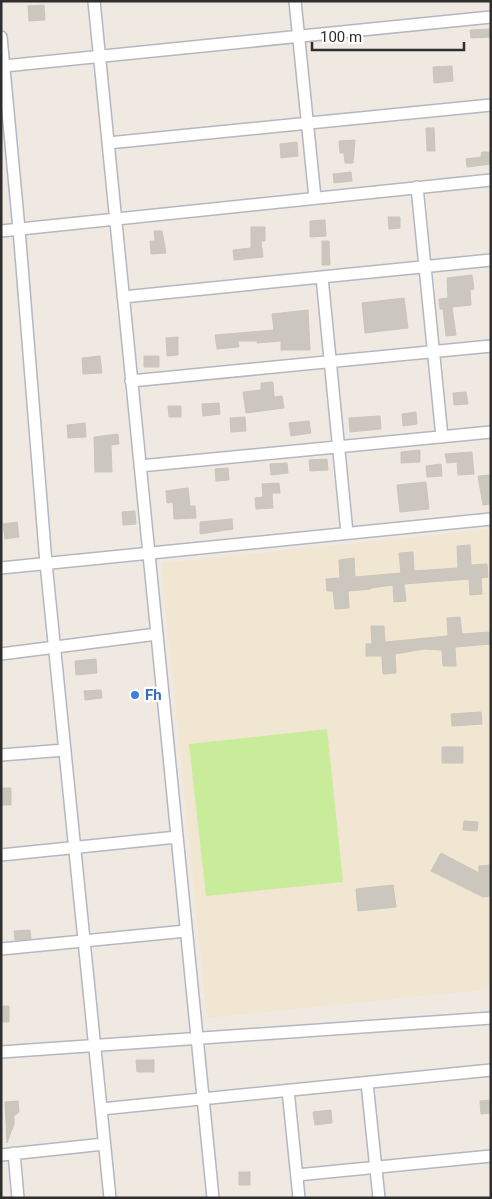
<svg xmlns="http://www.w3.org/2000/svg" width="492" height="1199" font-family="Roboto,sans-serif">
	<rect width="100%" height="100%" fill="#efe9e1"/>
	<!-- education -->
	<path fill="#f0e6d1" d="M491,529V989L207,1018L161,563Z"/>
	<!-- pitch -->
	<path fill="#c9ec9a" d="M327,729L343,882L206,896L189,744Z"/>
	<!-- building -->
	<path fill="#cbc7bf" stroke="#cbc5ba" d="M44,5L45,20L29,21L28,6Z
		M491,29V37L471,38L470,30Z
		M452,66L453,81L434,83L433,67Z
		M426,128H434L435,151H427Z
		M355,140L353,163H345L344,153H340L339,141Z
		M297,142L298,156L281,158L280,144Z
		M482,152H491V164L467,167L466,159L481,157Z
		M351,172L352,181L334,183L333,174Z
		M388,217H400V228L389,229Z
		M325,220L326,236L310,237V221Z
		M251,227H265V241H261L263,257L234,260L233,250L251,248Z
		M154,231H162L166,253L151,254L150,241H155Z
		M322,241H329L330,265H322Z
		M472,275L474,289L470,290L471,305L452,307L456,335L446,336L443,309H440L439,299L448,298L447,278Z
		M404,298L408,328L365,333L362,303Z
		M308,310L310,350H281V341L257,343V341H238L239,347L217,349L215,335L274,330L272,314Z
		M178,337V355L167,356L166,338Z
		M100,356L102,373L83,374L82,358Z
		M144,356H159V367H144Z
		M273,382L274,397L282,396L284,408L246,413L243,392L261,390V383Z
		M466,392L468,404L454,405L453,393Z
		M219,403L220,414L203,416L202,404Z
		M168,406H181V417H169Z
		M416,412L417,424L403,426L402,414Z
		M380,416L381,429L350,432L349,418Z
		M245,417L246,431L231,432L230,418Z
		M309,421L311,433L291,436L289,423Z
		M85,423L86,437L68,438L67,425Z
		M118,434L119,444L111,445L112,472H95L94,437Z
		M420,450V462L401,463V452Z
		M472,452L474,474L458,475L457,462L447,463L445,454Z
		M327,459L328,470L310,471L309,460Z
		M287,463L288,473L271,475L270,464Z
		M441,464L442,476L427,477L426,466Z
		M228,468L229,480L216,481L215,469Z
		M491,475V504L483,505L478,476Z
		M426,482L429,509L400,512L397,485Z
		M279,483L280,493H272L273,508L256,509L255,498L263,497L262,484Z
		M188,488L190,506H195L196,518L174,519L173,502L167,503L166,491Z
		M135,511L136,524L123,525L122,512Z
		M232,519L233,529L200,534V522Z
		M17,522L19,537L5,539L3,524Z
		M470,545L471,565L487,564L488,577L481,578L482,594L470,595L469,579L404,584L406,601L394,602L393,585L371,588V589L348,591L349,608L335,609L333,591H327L326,579L340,578L339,560L354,558L355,577L401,573L399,553L413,552L414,571L458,568L457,546Z
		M460,617L462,634L491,632V644L455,647L456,666H443L442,650L424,649L395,654L396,673L383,674L382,656H366V644H372L371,626H384L385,642L448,636L447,618Z
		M96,659L97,673L76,675L75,661Z
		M101,690L102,698L85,700L84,691Z
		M481,712L482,724L452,726L451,714Z
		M442,747H463V763H442Z
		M1,788H11V805H1Z
		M464,821L478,822L477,831L463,830Z
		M441,853L479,873V866L491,865V896L483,897L431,871Z
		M393,885L396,907L358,911L356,889Z
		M30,930L31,939L15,940L14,931Z
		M1,1006H9V1022H1Z
		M136,1060H154V1072H137Z
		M491,1100V1113L481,1114L480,1101Z
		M18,1101L19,1112L14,1116V1124L7,1143L5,1102Z
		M331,1110L332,1123L315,1125L313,1112Z
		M239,1172H250V1185H239Z"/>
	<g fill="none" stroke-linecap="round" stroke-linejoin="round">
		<defs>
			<path id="street" d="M94,1L213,1198
				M295,1L315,198
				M1,37L19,229L46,563L110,1198
				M4,66L491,17
				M108,143L491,105
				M417,187L442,437
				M1,231L491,180
				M322,277L347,533
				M123,297L491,260
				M131,381L491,346
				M140,466L491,432
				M1,568L491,519
				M1,654L157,634
				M1,755L65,750
				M1,855L177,837
				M1,949L186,931
				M1,1052L491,1018
				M367,1083L379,1198
				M288,1090L299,1198
				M101,1109L491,1070
				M14,1153L18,1198
				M1,1155L104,1144
				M297,1175L491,1156"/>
		</defs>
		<!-- street casing -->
		<use href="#street" stroke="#b4b7c1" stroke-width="14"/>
		<!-- street -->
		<use href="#street" stroke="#fff" stroke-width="11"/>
	</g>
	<!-- markers -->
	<circle fill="#3f7fe0" stroke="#fff" stroke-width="2" cx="135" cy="695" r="5"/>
	<g text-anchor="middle" stroke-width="4.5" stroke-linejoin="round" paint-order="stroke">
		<!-- shop labels -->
		<g font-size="15" font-weight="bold" fill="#366cbe" stroke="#fff" text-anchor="start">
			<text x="145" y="700">Fh</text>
		</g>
	</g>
	<!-- border -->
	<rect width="492" height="1199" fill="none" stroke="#2e2e2e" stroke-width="5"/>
	<!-- scale -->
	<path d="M312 42v8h152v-8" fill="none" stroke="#2e2e2e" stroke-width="2.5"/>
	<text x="320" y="42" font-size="15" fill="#2e2e2e" stroke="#ffffff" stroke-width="4" paint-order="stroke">100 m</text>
</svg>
